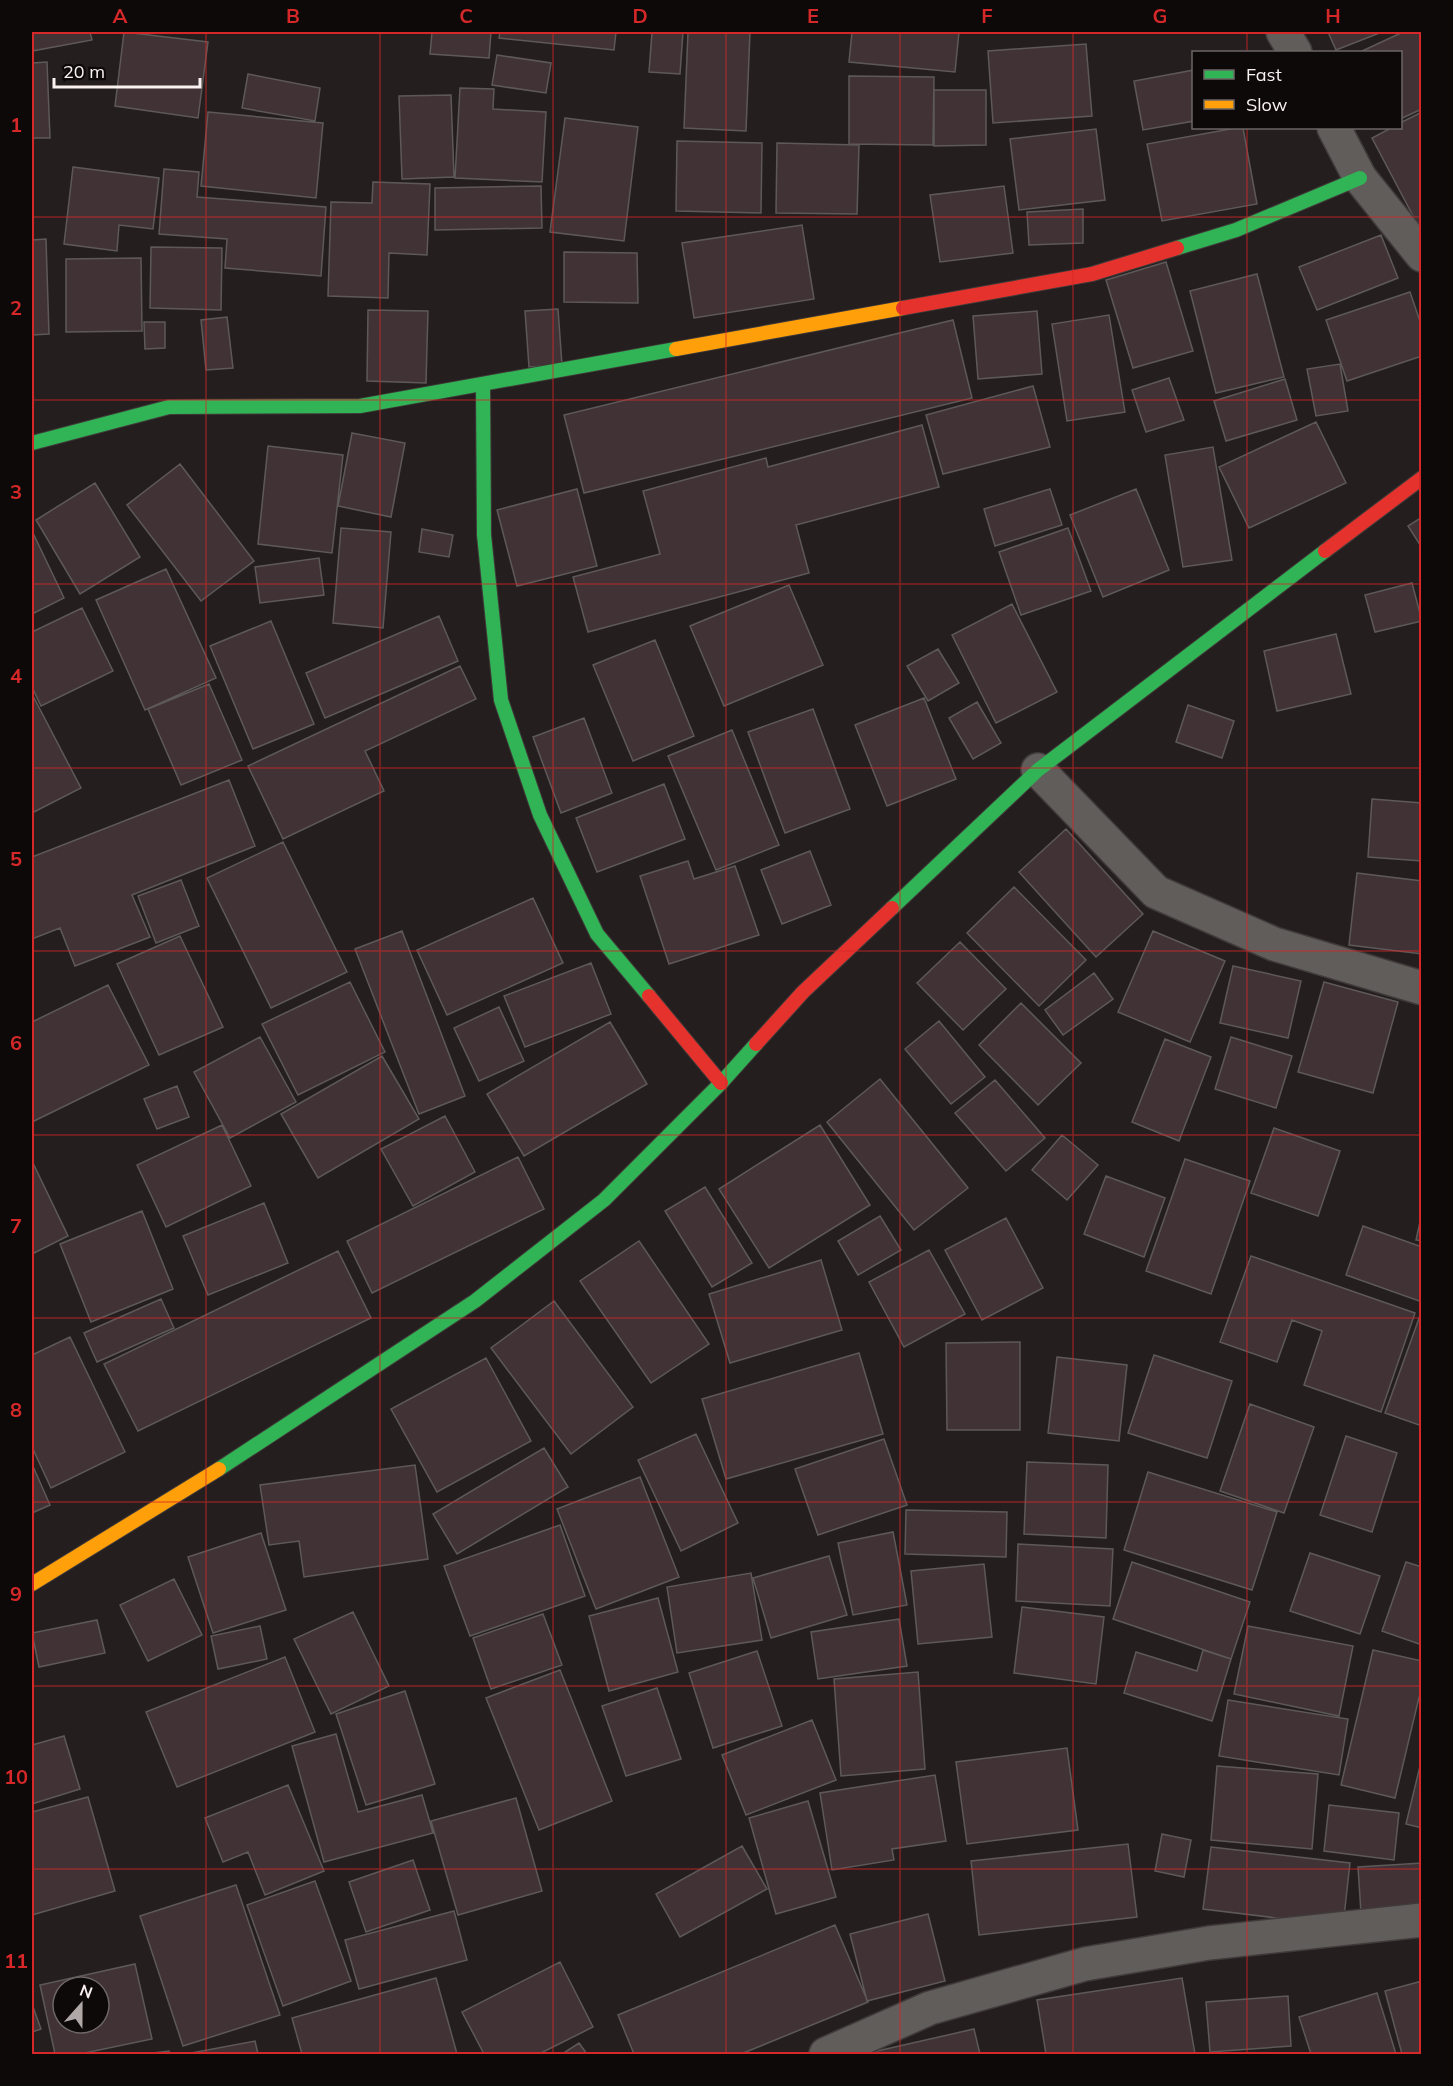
<svg xmlns="http://www.w3.org/2000/svg" width="1453" height="2086" font-family="Mulish,sans-serif">
	<rect width="100%" height="100%" fill="#241f1e"/>
	<!-- building -->
	<path fill="#413335" stroke="#5e5959" stroke-width="1.5" fill-rule="evenodd" d="M32,32H90L92,40L32,51Z
		M124,32L208,42L198,118L115,106Z
		M432,32H491L489,58L430,54Z
		M500,32H616L614,50L499,38Z
		M652,32H683L680,74L649,72Z
		M688,32H750L746,131L684,128Z
		M852,32H959L955,72L849,62Z
		M1328,32H1382L1336,50Z
		M1403,32H1422V109L1400,119V52H1360Z
		M1086,44L1092,116L993,123L988,51Z
		M497,55L551,63L546,93L492,85Z
		M47,62L50,138H32V63Z
		M1194,70V121L1143,130L1134,81Z
		M248,74L320,88L315,121L242,108Z
		M849,76L934,77L933,145L849,144Z
		M460,88L494,89L493,109L546,112L542,182L455,178Z
		M934,90H986V145L934,146Z
		M451,95L454,177L402,179L399,96Z
		M208,112L323,123L316,198L201,186Z
		M1422,112V233L1372,138L1391,128H1400V123Z
		M565,118L638,127L624,241L550,232Z
		M1236,128H1243L1257,204L1162,221L1147,144Z
		M1096,129L1105,200L1019,210L1010,139Z
		M677,141L762,143L761,213L676,211Z
		M777,143L859,145L857,214L776,213Z
		M73,167L159,178L153,229L119,225L117,251L64,244Z
		M164,169L199,172L197,197L326,207L321,276L225,268L227,239L159,234Z
		M373,182L430,184L427,255L389,253L388,298L328,296L331,202L372,203Z
		M541,186L542,228L435,230V188Z
		M1004,186L1013,253L940,262L930,195Z
		M1083,209V243L1029,245L1027,212Z
		M802,225L814,299L694,318L682,243Z
		M1381,235L1398,278L1317,310L1299,267Z
		M46,239L49,334L32,335V240Z
		M151,247L222,248L221,310L150,308Z
		M564,252L637,253L638,303L564,302Z
		M141,258L142,331L66,332V259Z
		M1166,262L1193,351L1133,368L1106,280Z
		M1257,274L1284,377L1216,393L1190,291Z
		M1410,292L1422,327V356L1347,381L1326,320Z
		M558,309L562,365L529,367L525,311Z
		M368,310L428,311L426,383L367,381Z
		M1037,311L1042,374L978,379L973,316Z
		M1109,315L1125,412L1067,421L1052,324Z
		M227,317L233,368L206,370L201,320Z
		M953,320L972,398L584,493L564,415Z
		M144,322H165V348L145,349Z
		M1340,364L1348,411L1316,416L1307,369Z
		M1169,378L1184,420L1146,432L1132,390Z
		M1285,379L1297,420L1226,441L1214,401Z
		M1033,386L1050,447L943,474L926,415Z
		M1316,422L1346,483L1249,528L1219,467Z
		M922,425L939,487L796,525L809,573L588,632L573,577L660,554L643,491L766,458L768,467Z
		M352,433L405,443L391,517L338,506Z
		M268,446L343,455L332,553L258,544Z
		M1213,447L1232,560L1183,567L1165,455Z
		M180,464L254,561L201,601L127,505Z
		M95,483L140,557L80,594L36,520Z
		M577,489L597,566L517,586L497,510Z
		M1050,489L1062,525L995,546L984,509Z
		M1136,489L1169,570L1103,597L1070,515Z
		M1422,517V548L1408,526Z
		M341,528L391,532L383,628L333,623Z
		M1068,528L1091,591L1021,615L999,552Z
		M422,529L453,535L449,557L419,552Z
		M32,531L64,598L32,614Z
		M319,558L324,595L260,603L255,567Z
		M166,569L216,678L145,710L96,600Z
		M1412,583L1422,621L1375,632L1365,595Z
		M789,585L823,665L724,706L690,626Z
		M1012,604L1057,692L996,723L952,635Z
		M82,608L113,671L41,706L32,687V632Z
		M439,616L458,661L325,718L306,673Z
		M271,621L314,724L253,749L210,646Z
		M1336,634L1351,694L1277,711L1264,651Z
		M655,640L694,736L633,761L593,665Z
		M938,649L959,683L928,701L907,666Z
		M460,666L476,699L365,751L384,791L283,839L248,766Z
		M209,684L242,760L181,785L148,709Z
		M32,694L81,788L34,812L32,808Z
		M924,698L956,779L887,806L855,725Z
		M977,702L1001,743L973,759L949,718Z
		M1188,705L1234,721L1222,758L1176,742Z
		M813,709L850,809L785,833L748,732Z
		M584,718L612,793L561,813L533,737Z
		M732,730L779,845L716,870L668,756Z
		M229,780L255,846L132,895L150,937L75,966L60,928L32,939V857Z
		M664,784L685,839L597,872L576,818Z
		M1372,799L1422,803V861L1368,857Z
		M1066,829L1143,914L1096,957L1019,872Z
		M283,842L347,972L271,1008L207,878Z
		M810,851L831,905L782,924L761,870Z
		M688,861L694,879L735,866L759,935L669,964L640,876Z
		M1357,873L1422,881V954L1349,945Z
		M181,880L199,926L156,943L138,896Z
		M1014,887L1086,960L1039,1006L967,933Z
		M533,898L563,963L447,1015L417,950Z
		M402,931L465,1096L419,1114L355,949Z
		M1153,931L1225,961L1190,1042L1118,1012Z
		M180,936L223,1027L159,1055L117,964Z
		M960,942L1006,989L963,1030L917,983Z
		M591,963L611,1014L525,1047L504,996Z
		M1233,966L1301,981L1288,1038L1220,1023Z
		M1094,973L1113,999L1063,1035L1045,1010Z
		M350,982L385,1052L298,1095L262,1024Z
		M1324,982L1398,1002L1373,1093L1298,1072Z
		M108,985L149,1065L32,1122V1022Z
		M1021,1003L1081,1063L1038,1105L979,1045Z
		M499,1007L524,1061L479,1081L454,1028Z
		M939,1021L985,1077L951,1104L905,1049Z
		M610,1022L647,1084L524,1156L487,1094Z
		M260,1037L296,1102L230,1138L194,1072Z
		M1231,1037L1292,1056L1276,1108L1215,1089Z
		M1165,1039L1211,1057L1179,1141L1132,1122Z
		M382,1056L419,1119L318,1178L281,1114Z
		M880,1079L968,1188L914,1230L827,1122Z
		M995,1080L1045,1138L1006,1171L955,1113Z
		M177,1086L189,1117L157,1129L144,1099Z
		M445,1116L475,1172L413,1206L381,1149Z
		M222,1125L251,1186L166,1227L137,1165Z
		M820,1125L870,1205L769,1268L719,1189Z
		M1274,1128L1340,1151L1318,1216L1251,1193Z
		M1062,1135L1098,1165L1067,1200L1032,1170Z
		M518,1157L544,1209L372,1293L347,1241Z
		M1185,1159L1250,1181L1211,1294L1146,1271Z
		M32,1161L68,1236L32,1254Z
		M1106,1176L1165,1198L1144,1257L1084,1234Z
		M705,1187L752,1263L712,1287L665,1211Z
		M264,1203L288,1263L208,1295L183,1236Z
		M142,1211L173,1289L91,1322L60,1244Z
		M1422,1213V1241L1416,1240Z
		M880,1216L901,1250L858,1275L838,1241Z
		M1006,1218L1043,1288L982,1320L945,1250Z
		M1363,1226L1422,1247V1302L1346,1275Z
		M639,1241L709,1344L651,1383L580,1281Z
		M929,1250L965,1314L904,1347L869,1282Z
		M338,1251L371,1318L138,1431L104,1364Z
		M1251,1256L1415,1313L1381,1412L1304,1385L1322,1331L1292,1320L1277,1362L1220,1342Z
		M821,1260L842,1330L730,1363L709,1294Z
		M161,1299L174,1328L97,1362L84,1333Z
		M554,1301L633,1407L571,1454L491,1348Z
		M1422,1310V1426L1385,1413Z
		M70,1337L125,1452L51,1488L32,1447V1355Z
		M1020,1342V1430H947L946,1343Z
		M859,1353L883,1434L726,1479L702,1399Z
		M1154,1355L1232,1381L1207,1458L1128,1433Z
		M1057,1357L1127,1365L1119,1441L1048,1433Z
		M486,1358L531,1441L437,1492L391,1409Z
		M1250,1404L1314,1427L1284,1513L1220,1491Z
		M696,1434L738,1523L681,1551L638,1460Z
		M1346,1436L1397,1453L1372,1532L1320,1515Z
		M884,1439L907,1505L818,1535L795,1469Z
		M544,1448L568,1487L457,1554L433,1514Z
		M1027,1462L1108,1465L1106,1538L1024,1534Z
		M32,1464L50,1505L32,1513Z
		M415,1465L428,1559L304,1577L299,1541L269,1545L260,1485Z
		M1148,1472L1277,1512L1252,1590L1124,1550Z
		M640,1477L679,1577L596,1609L557,1509Z
		M906,1510L1007,1512L1006,1557L905,1554Z
		M560,1525L585,1596L470,1636L444,1566Z
		M893,1532L907,1605L853,1615L838,1543Z
		M261,1533L286,1610L213,1633L188,1557Z
		M1018,1544L1113,1549L1110,1606L1016,1601Z
		M1310,1553L1380,1576L1360,1634L1290,1611Z
		M829,1556L847,1615L771,1638L753,1578Z
		M1132,1562L1250,1602L1231,1659L1113,1619Z
		M1406,1562L1422,1567V1645L1382,1631Z
		M984,1564L992,1637L918,1644L911,1571Z
		M751,1573L762,1640L677,1653L667,1587Z
		M174,1579L202,1635L148,1661L120,1605Z
		M658,1598L678,1672L609,1691L589,1616Z
		M1022,1607L1104,1617L1096,1684L1014,1673Z
		M353,1612L389,1686L331,1714L294,1639Z
		M543,1614L562,1665L491,1689L473,1638Z
		M899,1619L907,1666L818,1679L811,1632Z
		M97,1620L105,1653L39,1667L32,1633Z
		M260,1626L267,1659L218,1669L211,1636Z
		M1248,1626L1353,1646L1339,1716L1234,1694Z
		M1203,1650L1231,1659L1212,1721L1124,1693L1136,1652L1197,1671Z
		M1373,1650L1422,1661V1685L1395,1798L1341,1785Z
		M757,1651L782,1726L713,1748L689,1673Z
		M285,1657L315,1732L177,1787L146,1712Z
		M560,1670L612,1801L539,1830L486,1698Z
		M918,1672L925,1769L841,1776L834,1679Z
		M657,1688L681,1759L626,1776L602,1706Z
		M405,1691L435,1784L366,1805L336,1714Z
		M1228,1700L1348,1719L1339,1775L1219,1756Z
		M812,1720L836,1780L746,1815L722,1755Z
		M336,1734L358,1812L422,1795L433,1833L324,1862L292,1746Z
		M64,1736L80,1789L32,1804V1745Z
		M1067,1748L1078,1830L967,1844L956,1762Z
		M1217,1766L1318,1774L1312,1849L1211,1840Z
		M1420,1766H1422V1828L1406,1824Z
		M935,1775L946,1841L892,1849L894,1860L832,1870L820,1793Z
		M288,1785L324,1871L265,1895L248,1852L223,1862L205,1818Z
		M88,1797L115,1891L32,1915V1812Z
		M516,1798L542,1891L458,1915L431,1821Z
		M808,1801L836,1897L776,1914L749,1818Z
		M1329,1805L1399,1813L1394,1860L1324,1851Z
		M1162,1834L1191,1840L1184,1877L1155,1871Z
		M1128,1844L1137,1917L979,1935L971,1861Z
		M742,1846L767,1889L680,1937L656,1894Z
		M1211,1847L1350,1863L1343,1926L1203,1909Z
		M413,1860L430,1910L366,1932L349,1882Z
		M1422,1863V1909L1361,1913L1358,1867Z
		M315,1881L351,1981L283,2006L247,1905Z
		M236,1885L280,2015L183,2046L140,1916Z
		M454,1911L467,1960L359,1989L345,1940Z
		M928,1914L945,1981L867,2001L850,1934Z
		M835,1925L868,2002L741,2054H634L618,2015Z
		M560,1962L593,2027L539,2054H484L462,2012Z
		M135,1964L152,2039L80,2054H55L40,1985ZM63,1987H99V2023H63Z
		M436,1978L457,2054H302L292,2018Z
		M1182,1978L1195,2054H1046L1037,2000Z
		M1422,1981V2054H1402L1385,1991Z
		M1377,1993L1396,2054H1311L1299,2017Z
		M1288,1996L1291,2046L1210,2052L1206,2002Z
		M32,2004L41,2029L32,2032Z
		M974,2029L980,2054H864Z
		M255,2041L258,2054H186Z
		M579,2043L587,2054H562Z
		M169,2051V2054H144Z"/>
	<g fill="none" stroke-linecap="round" stroke-linejoin="round">
		<defs>
			<path id="street" d="M1283,32L1295,52
				M1334,128L1360,178L1422,255
				M1038,770L1156,892L1274,944L1422,988
				M826,2054L930,2008L1085,1964L1209,1943L1422,1920"/>
			<path id="fast" d="M1177,248L1236,230L1360,178
				M483,384L484,535L501,700L540,815L597,934L649,996
				M32,443L169,407L360,406L676,349
				M892,908L1038,770L1325,551
				M219,1469L475,1301L604,1200L721,1083L756,1044"/>
			<path id="slow" d="M676,349L903,308
				M32,1584L219,1469"/>
			<path id="jam" d="M903,308L1092,274L1177,248
				M1325,551L1422,478
				M649,996L721,1083
				M756,1044L803,992L892,908"/>
		</defs>
		<!-- street casing -->
		<use href="#street" stroke="#403b3a" stroke-width="36"/>
		<!-- fast casing -->
		<use href="#fast" stroke="#403b3a" stroke-width="16"/>
		<!-- slow casing -->
		<use href="#slow" stroke="#403b3a" stroke-width="16"/>
		<!-- jam casing -->
		<use href="#jam" stroke="#403b3a" stroke-width="16"/>
		<!-- street -->
		<use href="#street" stroke="#615d5b" stroke-width="33"/>
		<!-- fast -->
		<use href="#fast" stroke="#30b455" stroke-width="14"/>
		<!-- slow -->
		<use href="#slow" stroke="#ff9f0a" stroke-width="14"/>
		<!-- jam -->
		<use href="#jam" stroke="#e5322d" stroke-width="14"/>
	</g>
	<!-- grid -->
	<path fill="none" stroke="#d62828" stroke-width="1.5" stroke-opacity="0.55" d="M206,32V2054M380,32V2054M553,32V2054M726,32V2054M900,32V2054M1073,32V2054M1247,32V52M1247,128V2054M32,217H1422M32,400H1422M32,584H1422M32,768H1422M32,951H1422M32,1135H1422M32,1318H1422M32,1502H1422M32,1686H1422M32,1869H1422"/>
	<!-- border -->
	<rect width="1453" height="2086" fill="none" stroke="#0d0908" stroke-width="66"/>
	<!-- legend -->
	<rect x="1192" y="51" width="210" height="78" fill="#0d0908" stroke="#6c6665" stroke-width="1.5"/>
	<rect x="1204" y="70" width="30" height="9" fill="#30b455" stroke="#6c6665" stroke-width="1.5"/>
	<text x="1246" y="81" font-size="18" fill="#faf2f0">Fast</text>
	<rect x="1204" y="100" width="30" height="9" fill="#ff9f0a" stroke="#6c6665" stroke-width="1.5"/>
	<text x="1246" y="111" font-size="18" fill="#faf2f0">Slow</text>
	<!-- north arrow -->
	<g transform="translate(81 2005) rotate(21)"><circle r="28" fill="#0d0908" stroke="#6c6665" stroke-width="1.5"/>
	<path d="M0-4.5L10 22L0 15L-10 22Z" fill="#afa8a6"/>
	<text y="-9" font-size="16" font-weight="bold" text-anchor="middle" fill="#faf2f0">N</text>
	</g>
	<!-- scale -->
	<path d="M54 78v9h146v-9" fill="none" stroke="#faf2f0" stroke-width="3"/>
	<text x="63" y="78" font-size="18" fill="#faf2f0" stroke="#0d0908" stroke-width="4.5" paint-order="stroke">20 m</text>
	<rect x="33" y="33" width="1387" height="2020" fill="none" stroke="#d62828" stroke-width="2"/>
	<g font-size="20" text-anchor="middle" font-weight="bold" fill="#d62828">
		<text x="120" y="23">A</text>
		<text x="293" y="23">B</text>
		<text x="466" y="23">C</text>
		<text x="640" y="23">D</text>
		<text x="813" y="23">E</text>
		<text x="987" y="23">F</text>
		<text x="1160" y="23">G</text>
		<text x="1333" y="23">H</text>
		<text x="16" y="132">1</text>
		<text x="16" y="315">2</text>
		<text x="16" y="499">3</text>
		<text x="16" y="683">4</text>
		<text x="16" y="866">5</text>
		<text x="16" y="1050">6</text>
		<text x="16" y="1233">7</text>
		<text x="16" y="1417">8</text>
		<text x="16" y="1601">9</text>
		<text x="16" y="1784">10</text>
		<text x="16" y="1968">11</text>
	</g>
</svg>
